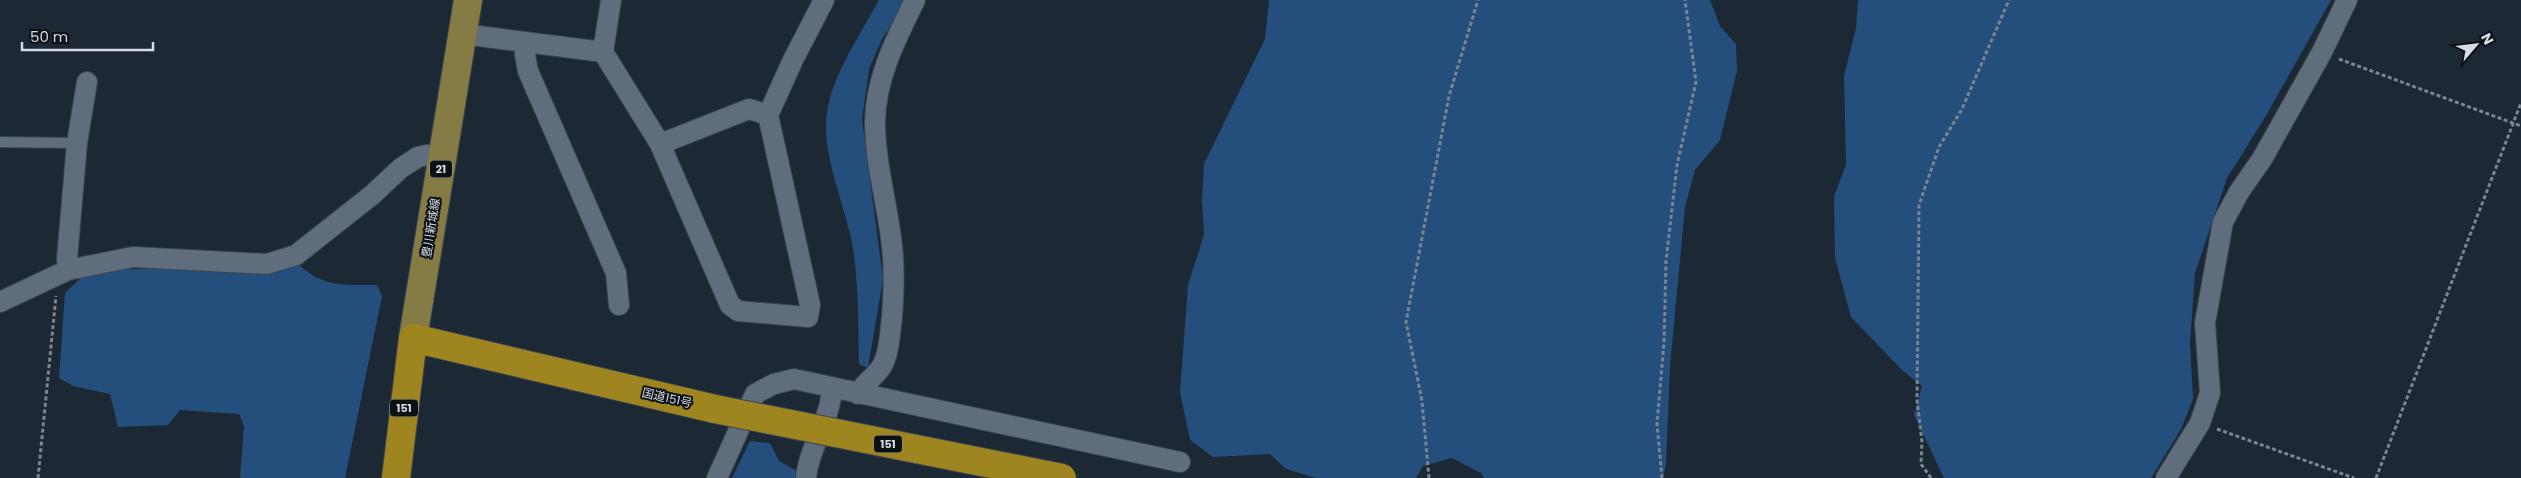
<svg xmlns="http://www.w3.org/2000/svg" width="2521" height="478" font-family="Poppins,'Noto Sans JP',sans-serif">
	<rect width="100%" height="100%" fill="#1d2835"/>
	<!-- green -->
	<path fill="#244f7d" d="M879,0H908L882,39L869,69L862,119L883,279L868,368L859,364C858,324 859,282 852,243C845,207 825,161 826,124C827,82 859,37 879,0Z
		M1269,0H1710L1720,26L1736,44L1737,71L1720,140L1695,170L1685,207L1670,366L1666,464L1663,478H1484L1481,473L1452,458L1423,466L1416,478H1316L1286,469L1270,454L1213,457L1190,440L1180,392L1188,285L1204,235L1202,201L1204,164L1265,39Z
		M1858,0H2331L2267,114L2227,178L2195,273L2190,342L2193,399L2181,429L2151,478H1944L1914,415L1922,386L1902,370L1851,317L1835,258L1834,196L1846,165L1844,76L1856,28Z
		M298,264C324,288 345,285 377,285L382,296L345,478H240L244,426L239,414L180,410L168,425L118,427L110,394L73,386L59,378L65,293L85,274L124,269H197L254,274Z
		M750,441L770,443L779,461L797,471L801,478H732Z"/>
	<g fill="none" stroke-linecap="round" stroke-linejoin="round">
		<defs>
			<path id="lane" d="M0,142L77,143"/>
			<path id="street" d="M611,0L603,52L660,144L730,305L738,311L808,317L810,305L768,115L793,60L824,0
				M463,34L603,52
				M525,42V55L528,71L616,273L619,305
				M660,144L749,109L768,115
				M68,270L67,259L77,143L87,82
				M0,302L68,270L133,257L267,264L296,255L372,195L401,168L418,157L427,155L443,157
				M858,394C865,381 879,375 884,362C890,348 890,332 892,317C894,291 895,264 891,238C886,199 875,161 875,121C876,77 896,39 915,0
				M717,478L755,394L774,384L794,379L1180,462
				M806,478C809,446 831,420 832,387
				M2166,478L2200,423L2210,393L2205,323L2223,222L2239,192L2262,159L2322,52L2347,0"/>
			<path id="primary" d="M413,338L468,0"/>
			<path id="highway" d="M396,478L413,338L715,409"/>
		</defs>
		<!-- lane casing -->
		<use href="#lane" stroke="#3d4651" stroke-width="12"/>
		<!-- street casing -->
		<use href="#street" stroke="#3d4651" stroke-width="22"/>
		<!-- primary casing -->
		<use href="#primary" stroke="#3d4651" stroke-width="30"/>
		<!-- highway casing -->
		<use href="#highway" stroke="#3d4651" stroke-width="30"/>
		<!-- path -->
		<path stroke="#7b848f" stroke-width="3" stroke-dasharray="4 2.5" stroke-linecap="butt" d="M2339,59L2521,126
			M2217,429L2354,478
			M38,478L56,296
			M1429,478L1422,401L1406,322L1449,96L1478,0
			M1662,478L1657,424L1664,342L1666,261L1677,165L1696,82L1685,0
			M1931,478L1921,464L1922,442L1917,400L1919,205L1939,147L1962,109L2009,0
			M2376,478L2521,103"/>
		<!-- lane -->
		<use href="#lane" stroke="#606d7c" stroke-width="10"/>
		<!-- street -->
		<use href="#street" stroke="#606d7c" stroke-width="20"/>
		<!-- primary -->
		<use href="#primary" stroke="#857b44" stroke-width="28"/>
		<!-- highway -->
		<use href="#highway" stroke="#9e851f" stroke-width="28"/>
		<defs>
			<path id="highway-bridge" d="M715,409L1062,478"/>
		</defs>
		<!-- highway-bridge casing -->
		<use href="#highway-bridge" stroke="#3d4651" stroke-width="30" stroke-linecap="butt"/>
		<!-- highway-bridge -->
		<use href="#highway-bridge" stroke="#9e851f" stroke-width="28"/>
	</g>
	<g text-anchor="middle" stroke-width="4" stroke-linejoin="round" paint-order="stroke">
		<!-- shield labels -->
		<g fill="#0c1116" stroke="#999fa7" stroke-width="1">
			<rect x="430" y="160.5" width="22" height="17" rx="4"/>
			<rect x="390" y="399.5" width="28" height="17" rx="4"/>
			<rect x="874" y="435.5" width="28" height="17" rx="4"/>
		</g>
		<g font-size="11" font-weight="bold" fill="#d5dce5">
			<text x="441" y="173">21</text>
			<text x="404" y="412">151</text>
			<text x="888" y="448">151</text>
		</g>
		<!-- street labels -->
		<g font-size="12" fill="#d5dce5" stroke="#0c1116">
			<text transform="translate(431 228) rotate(-81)" y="4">豊川新城線</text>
			<text transform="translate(667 398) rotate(13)" y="4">国道151号</text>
		</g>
	</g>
	<!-- north arrow -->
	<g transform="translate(2476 45) rotate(62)" stroke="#0c1116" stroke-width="4" paint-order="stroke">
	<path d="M0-4L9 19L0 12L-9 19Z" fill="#d5dce5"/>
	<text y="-8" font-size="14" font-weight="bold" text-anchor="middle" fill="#d5dce5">N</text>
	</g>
	<!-- scale -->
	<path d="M22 42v8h131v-8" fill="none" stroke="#d5dce5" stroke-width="2.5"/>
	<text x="30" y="42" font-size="15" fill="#d5dce5" stroke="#0c1116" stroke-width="4" paint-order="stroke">50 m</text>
</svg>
